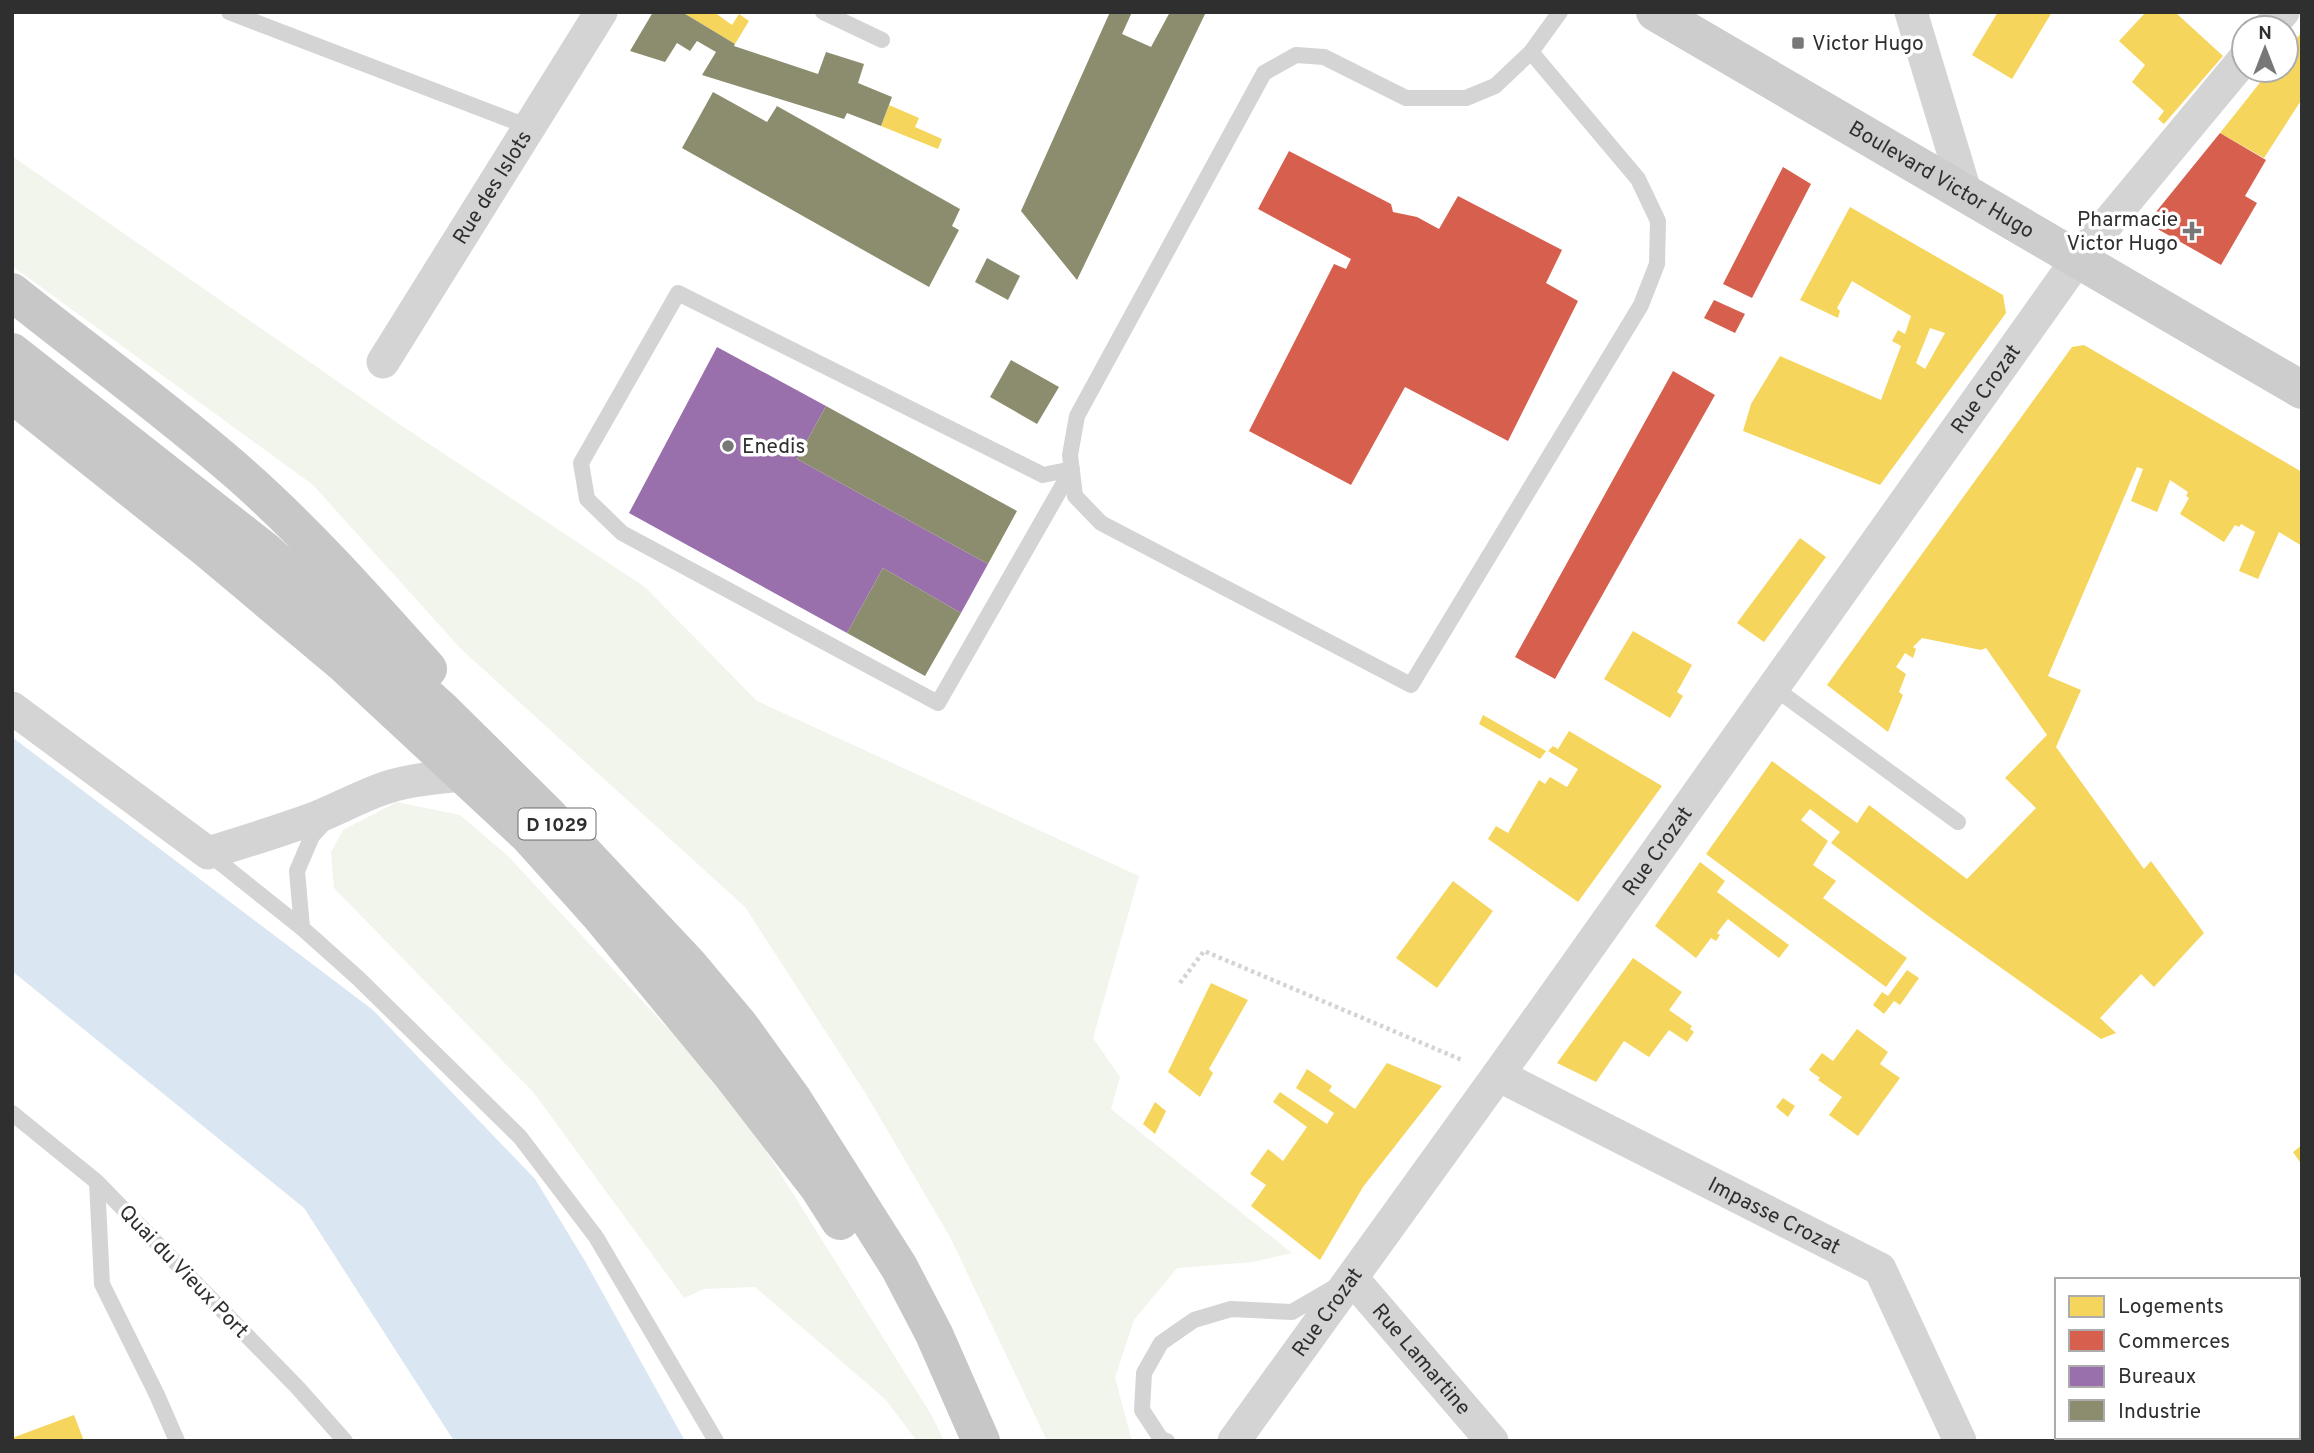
<svg xmlns="http://www.w3.org/2000/svg" width="2314" height="1453" font-family="Overpass,sans-serif">
	<rect width="100%" height="100%" fill="#fff"/>
	<!-- green -->
	<path fill="#f1f5ec" d="M12,156L402,426L645,587L757,701L1139,876L1093,1038L1120,1077L1111,1109L1292,1253L1253,1262L1177,1268L1134,1320L1115,1378L1132,1441H1047L950,1237L866,1094L745,907L461,649L313,485L12,266Z
		M397,802L460,815L508,856L735,1101L932,1416L944,1441H917L885,1399L755,1287L704,1289L684,1298L534,1093L334,888L331,852L343,830Z"/>
	<!-- water -->
	<path fill="#dae7f2" d="M12,737L373,1010L535,1179L585,1261L685,1441H454L304,1208L12,971Z"/>
	<!-- homes -->
	<path fill="#f6d55c" fill-rule="evenodd" d="M682,12H714L732,25L739,14L749,21L735,44Z
		M1998,12H2052L2012,79L1972,55Z
		M2146,12H2175L2223,56L2164,124L2158,119L2164,111L2132,82L2145,65L2119,41Z
		M2302,32V99L2264,158L2220,133L2270,70H2286V50Z
		M889,105L919,118L915,127L942,139L938,149L881,126Z
		M1850,207L2003,295L2006,313L1880,485L1743,431L1751,404L1780,356L1881,400L1901,346L1892,341L1898,330L1905,334L1911,316L1852,281L1837,308L1840,311L1838,318L1800,300ZM1930,328L1945,333L1925,369L1916,363Z
		M2084,345L2302,472V546L2279,532L2258,579L2239,571L2255,532L2241,524L2239,527L2235,525L2224,542L2180,514L2189,498L2186,496L2188,492L2170,480L2157,512L2131,501L2143,469L2137,467L2048,676L2081,690L2056,747L2144,869L2151,861L2204,933L2154,987L2141,974L2100,1018L2116,1033L2101,1039L1931,918L1831,843L1840,832L1810,809L1801,820L1828,841L1813,865L1836,881L1823,898L1907,958L1886,987L1706,854L1772,761L1857,823L1869,805L1967,879L2036,808L2005,778L2047,735L1986,648L1981,650L1922,638L1913,647L1916,649L1913,658L1905,653L1896,667L1906,674L1899,692L1903,695L1888,732L1827,685L2072,347Z
		M1800,538L1826,557L1764,642L1737,623Z
		M1633,631L1692,665L1677,692L1683,696L1670,718L1604,679Z
		M1483,715L1546,751L1540,759L1479,724Z
		M1569,731L1662,786L1578,902L1488,839L1496,826L1508,833L1539,780L1545,784L1550,777L1567,787L1578,769L1548,751L1553,746L1558,749Z
		M1700,862L1725,881L1717,892L1789,945L1779,958L1728,919L1717,933L1720,935L1716,941L1711,938L1696,958L1655,926Z
		M1453,881L1493,911L1437,988L1396,958Z
		M1633,958L1682,992L1669,1010L1692,1026L1690,1029L1694,1032L1687,1042L1669,1030L1649,1057L1624,1041L1596,1082L1557,1063Z
		M1907,970L1919,978L1900,1005L1894,1001L1884,1014L1873,1005L1882,992L1888,996Z
		M1211,983L1248,1000L1209,1069L1213,1073L1200,1097L1168,1072Z
		M1857,1029L1888,1052L1880,1064L1900,1078L1858,1136L1829,1115L1842,1097L1818,1080L1820,1078L1809,1070L1822,1053L1833,1061Z
		M1387,1063L1442,1086L1363,1187L1320,1260L1251,1206L1266,1185L1250,1174L1268,1149L1283,1161L1307,1127L1273,1102L1280,1092L1327,1124L1334,1113L1296,1088L1307,1069L1332,1086L1329,1091L1355,1109Z
		M1783,1098L1795,1106L1788,1117L1776,1107Z
		M1155,1102L1166,1111L1155,1134L1143,1124Z
		M2302,1145V1165L2293,1152Z
		M2302,1413V1436L2298,1437V1415Z
		M74,1415L84,1441H12V1438Z
		M2277,1437H2297L2289,1441H2278Z"/>
	<!-- shops -->
	<path fill="#d6604d" d="M2220,133L2266,160L2245,196L2257,203L2221,265L2147,223Z
		M1289,151L1391,204L1393,212L1417,217L1439,229L1458,196L1562,250L1546,283L1578,301L1508,441L1405,387L1351,485L1249,431L1334,264L1346,269L1351,259L1258,209Z
		M1783,167L1811,184L1752,298L1723,284Z
		M1714,300L1745,314L1735,333L1704,318Z
		M1673,371L1715,395L1555,679L1515,657Z"/>
	<!-- offices -->
	<path fill="#9970ab" d="M717,347L826,406L797,459L988,564L961,613L883,568L847,633L629,513Z"/>
	<!-- industry -->
	<path fill="#8c8c6e" d="M653,12H682L735,44L734,46L818,74L826,52L864,64L858,83L892,97L881,126L847,113L844,119L702,75L716,52L697,41L690,51L677,43L665,62L630,51Z
		M1110,12H1132L1122,34L1151,47L1170,12H1206L1077,280L1021,211Z
		M713,92L767,122L777,106L960,209L952,226L959,230L929,287L682,148Z
		M987,258L1020,276L1008,300L975,282Z
		M1011,360L1059,387L1037,424L990,397Z
		M826,406L1017,511L988,564L797,459Z
		M883,568L961,613L925,676L847,633Z"/>
	<g fill="none" stroke-linecap="round" stroke-linejoin="round">
		<!-- path -->
		<path stroke="#d4d4d4" stroke-width="4.5" stroke-dasharray="3.5 3.5" stroke-linecap="butt" d="M1180,983L1204,951L1462,1060"/>
		<!-- lane -->
		<path stroke="#d4d4d4" stroke-width="16" d="M229,12L529,127
			M823,12L882,40
			M1531,52L1638,179L1658,221L1657,264L1641,305L1411,685L1101,523L1075,496L1070,455L1077,416L1264,73L1296,55L1324,57L1406,98H1466L1495,86L1531,52L1560,12
			M678,293L1043,475L1072,469L938,703L622,533L587,499L581,463Z
			M1773,687L1958,822
			M208,853L302,928L358,978L520,1137L596,1237L716,1441
			M302,928L297,871L312,836L324,823
			M12,1113L97,1182L298,1388L345,1441
			M97,1182L102,1284L157,1395L177,1441
			M1167,1441L1161,1439L1142,1410L1144,1373L1161,1343L1194,1320L1231,1309L1292,1312L1335,1287"/>
		<!-- street -->
		<g stroke="#d4d4d4" stroke-width="33">
			<path d="M1911,12L1965,191"/>
			<path d="M2269,28L2283,12"/>
			<path id="s1" d="M383,362L601,12"/>
			<path d="M12,708L208,853C244,842 280,831 315,818C335,810 354,800 374,792C403,780 433,778 463,775"/>
			<path id="s2" d="M1498,1075L1880,1269L1960,1441"/>
			<path id="s3" d="M1352,1278L1492,1441"/>
			<path id="s4" d="M1234,1441L1498,1075L2077,260L2244,59"/>
		</g>
		<!-- secondary -->
		<path stroke="#cdcdcd" stroke-width="38" id="s5" d="M1655,12C1872,137 2086,265 2302,390"/>
		<!-- primary -->
		<path stroke="#c7c7c7" stroke-width="38" d="M12,292C88,353 167,410 240,474C308,534 368,602 428,669
			M12,352L264,550L443,711L547,814L688,964L740,1026L792,1098L899,1267L934,1334L981,1441
			M12,394L208,550L345,665L529,836L598,913L731,1074L819,1188L840,1221"/>
	</g>
	<!-- markers -->
	<g fill="#787878" stroke="#fff" stroke-width="2.5">
		<rect x="1791" y="36" width="14" height="14" rx="3.5"/>
		<path d="M2188.5 220.5h7v7h7v7h-7v7h-7v-7h-7v-7h7z"/>
		<circle cx="728" cy="446" r="7"/>
	</g>
	<g text-anchor="middle" stroke-width="7" stroke-linejoin="round" paint-order="stroke">
		<!-- shield labels -->
		<rect fill="#fff" stroke="#6d6d6d" stroke-width="2" x="518.5" y="808.5" width="77" height="31" rx="5"/>
		<g font-size="19" font-weight="bold" fill="#2f2f2f">
			<text x="557" y="831">D 1029</text>
		</g>
		<!-- poi labels -->
		<g font-size="21" fill="#2f2f2f" stroke="#fff" text-anchor="start">
			<text x="1812" y="50">Victor Hugo</text>
			<text x="2178" y="226" text-anchor="end">Pharmacie<tspan x="2178" dy="24">Victor Hugo</tspan></text>
			<text x="742" y="453">Enedis</text>
		</g>
		<!-- street labels -->
		<g font-size="21" fill="#2f2f2f" stroke="#fff">
			<text dy="7" stroke="none"><textPath href="#s5" startOffset="332">Boulevard Victor Hugo</textPath></text>
			<text dy="7" stroke="none"><textPath href="#s1" startOffset="206">Rue des Islots</textPath></text>
			<text dy="7" stroke="none"><textPath href="#s4" startOffset="1293">Rue Crozat</textPath></text>
			<text dy="7" stroke="none"><textPath href="#s4" startOffset="726">Rue Crozat</textPath></text>
			<text dy="7" stroke="none"><textPath href="#s2" startOffset="310">Impasse Crozat</textPath></text>
			<text transform="translate(184 1271) rotate(46)" y="7">Quai du Vieux Port</text>
			<text dy="7" stroke="none"><textPath href="#s4" startOffset="159">Rue Crozat</textPath></text>
			<text dy="7" stroke="none"><textPath href="#s3" startOffset="107">Rue Lamartine</textPath></text>
		</g>
	</g>
	<!-- border -->
	<rect width="2314" height="1453" fill="none" stroke="#2f2f2f" stroke-width="28"/>
	<!-- legend -->
	<rect x="2055" y="1278" width="245" height="161" fill="#ffffff" stroke="#acacac" stroke-width="2"/>
	<rect x="2069" y="1296" width="35" height="21" fill="#f6d55c" stroke="#acacac" stroke-width="2"/>
	<text x="2118" y="1313" font-size="21" fill="#2f2f2f">Logements</text>
	<rect x="2069" y="1330" width="35" height="21" fill="#d6604d" stroke="#acacac" stroke-width="2"/>
	<text x="2118" y="1348" font-size="21" fill="#2f2f2f">Commerces</text>
	<rect x="2069" y="1366" width="35" height="21" fill="#9970ab" stroke="#acacac" stroke-width="2"/>
	<text x="2118" y="1383" font-size="21" fill="#2f2f2f">Bureaux</text>
	<rect x="2069" y="1400" width="35" height="21" fill="#8c8c6e" stroke="#acacac" stroke-width="2"/>
	<text x="2118" y="1418" font-size="21" fill="#2f2f2f">Industrie</text>
	<!-- north arrow -->
	<g transform="translate(2265 49)"><circle r="33" fill="#ffffff" stroke="#acacac" stroke-width="2"/>
	<path d="M0-5L12 26L0 18L-12 26Z" fill="#787878"/>
	<text y="-10" font-size="19" font-weight="bold" text-anchor="middle" fill="#2f2f2f">N</text>
	</g>
</svg>
